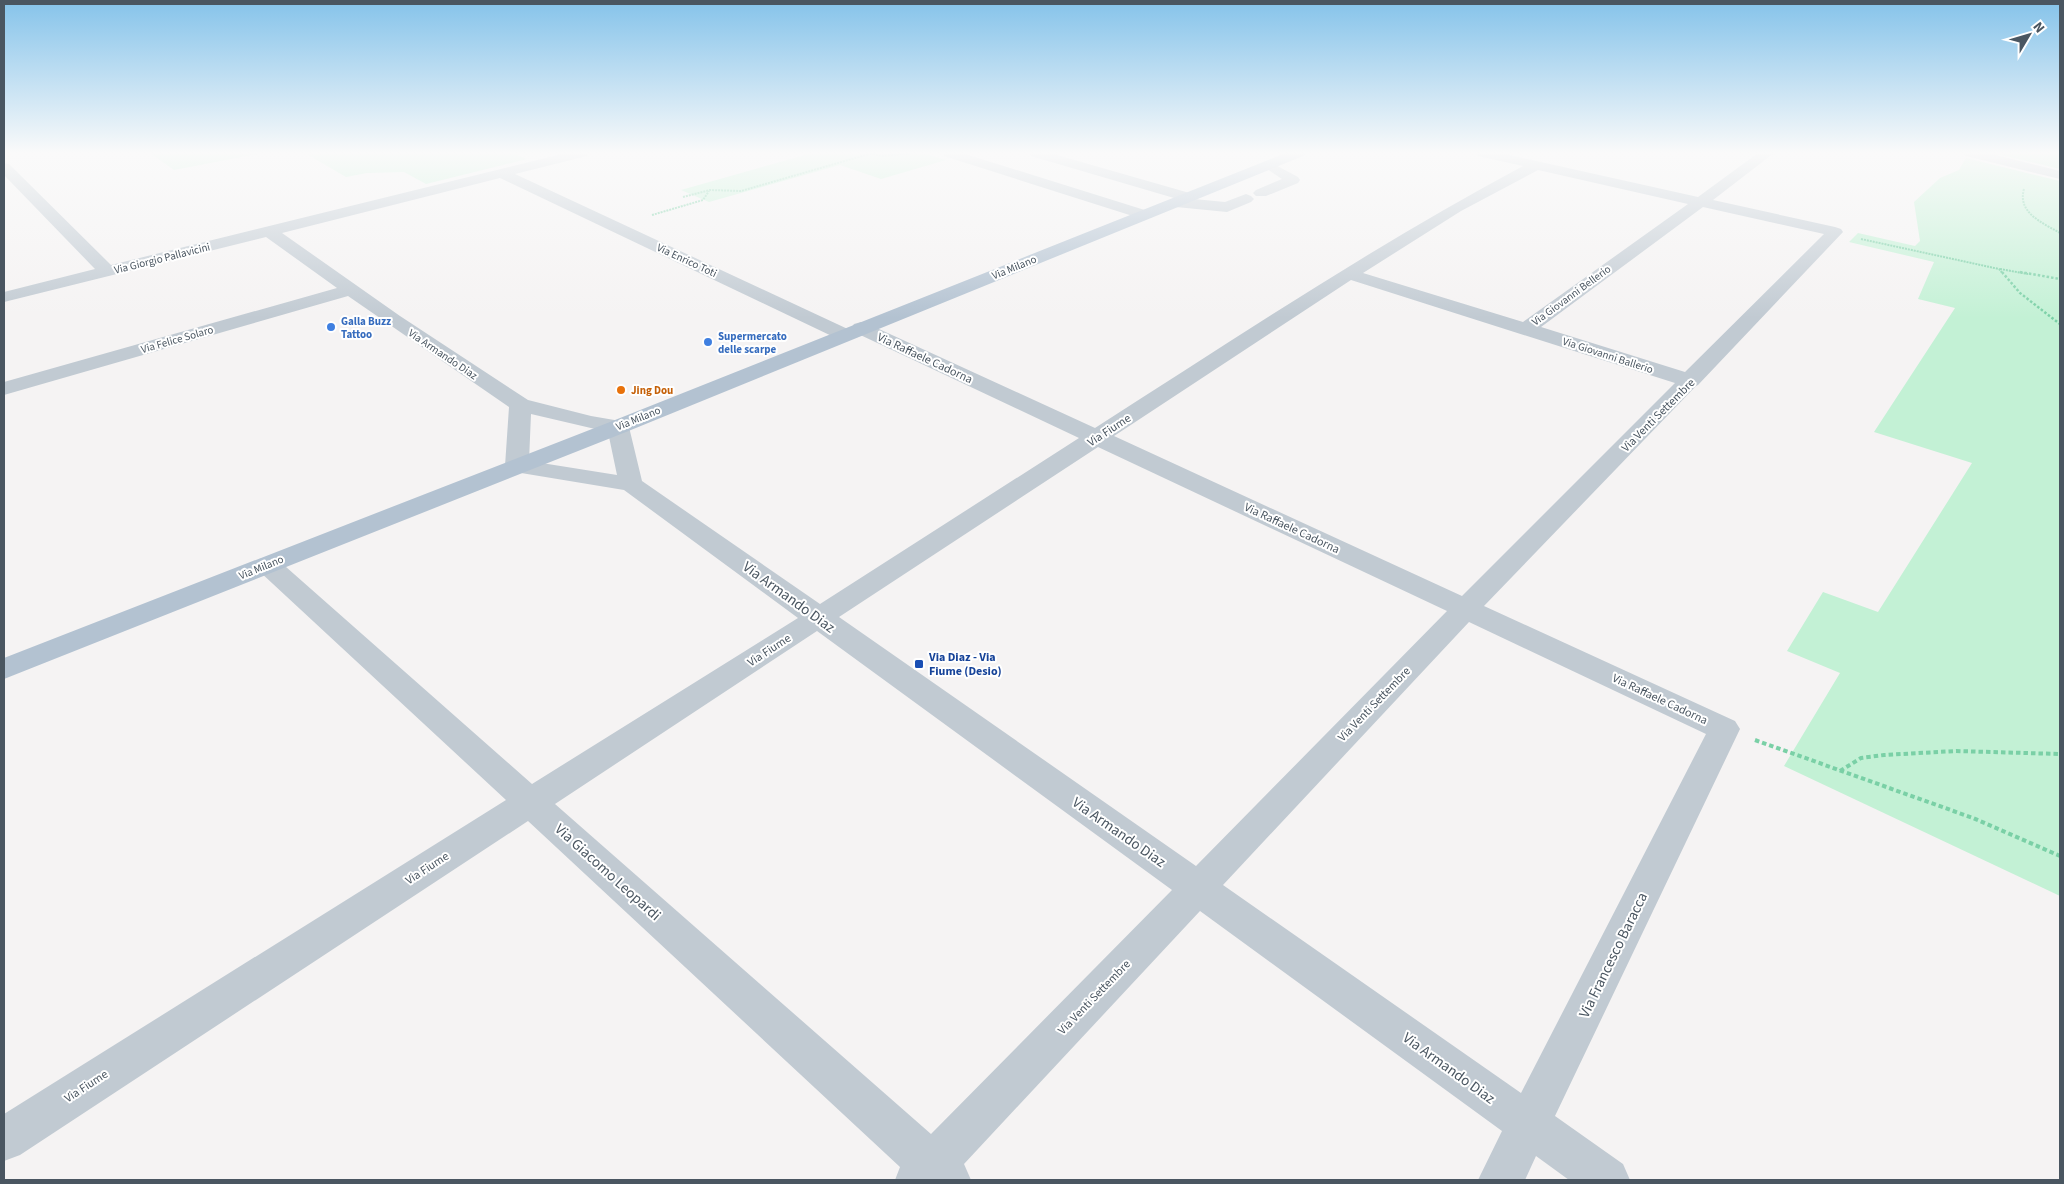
<svg xmlns="http://www.w3.org/2000/svg" width="2064" height="1184" font-family="'Source Sans 3',sans-serif">
	<rect width="100%" height="100%" fill="#f5f3f3"/>
	<!-- green -->
	<path fill="#c3f1d5" d="M150,153H262L174,170Z
		M305,153H512L527,159L426,184L404,172L367,173L346,177Z
		M812,153H923L946,160L881,179L840,165L709,202L681,190Z
		M2060,153V169L1997,154Z
		M1966,158L2060,181V896L1784,766L1840,673L1787,651L1823,592L1878,612L1972,463L1874,432L1955,308L1918,299L1934,262L1849,242L1858,233L1915,246L1920,241L1914,202L1940,178L1959,170Z"/>
	<g fill="none" stroke-linecap="round" stroke-linejoin="round">
		<!-- path-far2 -->
		<path stroke="#7ad0a6" stroke-width="2" stroke-dasharray="2 1" stroke-linecap="butt" d="M867,153L883,156L912,153
			M2024,189C2017,213 2043,223 2060,233
			M683,197L710,190L741,191L869,154
			M652,215L703,200L709,191
			M1861,239L1999,269L2003,274
			M2000,269L2028,274"/>
		<!-- path-far1 -->
		<path stroke="#7ad0a6" stroke-width="2.5" stroke-dasharray="2.5 2" stroke-linecap="butt" d="M2002,272L2020,293L2060,324
			M2020,272L2060,279"/>
		<!-- path -->
		<path stroke="#7ad0a6" stroke-width="4" stroke-dasharray="4.5 3" stroke-linecap="butt" d="M1755,740L1973,818L2060,856
			M1840,771L1861,758L1884,755L1956,751L2060,754"/>
		<!-- minor -->
		<path fill="#c1cad2" fill-rule="evenodd" d="M566,153H589L587,156L515,174L852,331L855,335L852,339L845,341L838,339L500,178L282,233L400,316L528,400L591,416L626,422L629,427L642,481L820,604L1079,438L854,332L851,328L854,324L861,322L868,324L1095,428C1236,338 1375,245 1523,166L1478,156L1476,153H1500L1698,197L1758,153H1774L1713,200L1835,227L1841,229L1843,232L1698,385L1696,386L1484,606L1735,721L1740,729L1555,1116L1623,1164L1630,1180H1569L1536,1156L1525,1180H1478L1502,1131L1200,911L964,1164L971,1180H895L900,1167L528,821L20,1155L4,1161V1114L506,800L259,571L255,565L259,559L268,557L277,559L532,784L798,618L624,490L509,471L505,466L509,407L348,296L4,395V382L337,288L266,237L4,302V292L95,269L4,175V163L9,164L111,265ZM1538,170L1688,204L1523,322L1363,273L1461,211ZM1703,207L1824,234L1685,372L1541,327ZM1351,280L1675,383L1462,596L1114,436ZM531,414L608,432L617,475L529,461ZM1098,447L1447,611L1196,866L839,617ZM1469,622L1706,734L1521,1093L1223,885ZM817,631L1172,890L931,1134L555,804Z
			M942,153H962L1151,212L1153,215L1151,218H1139L944,156Z
			M1029,153H1050L1193,194L1196,197L1194,199L1225,202L1246,194L1251,196L1254,199L1251,202L1227,212L1176,207L1171,205L1168,202L1174,198L1031,156Z
			M1964,153H1987L2060,171V179L1966,156Z
			M1268,161L1298,177L1300,180L1298,183L1266,196H1256L1253,193L1256,190L1282,179L1261,165L1263,162Z"/>
		<!-- major -->
		<path fill="#b3c2d1" fill-rule="evenodd" d="M1286,153H1305L1303,156L626,432L4,679V658L610,422Z"/>
	</g>
	<!-- sky -->
	<linearGradient id="sky" x2="0" y2="1"><stop stop-color="#85c3ea"/><stop offset="0.48" stop-color="#fafafa"/><stop offset="1" stop-color="#fafafa" stop-opacity="0"/></linearGradient>
	<rect width="2064" height="318" fill="url(#sky)"/>
	<!-- markers -->
	<g fill="#3f7fe0" stroke="#fff" stroke-width="2">
		<circle cx="331" cy="327" r="5"/>
		<circle cx="708" cy="342" r="5"/>
	</g>
	<circle fill="#e8710a" stroke="#fff" stroke-width="2" cx="621" cy="390" r="5"/>
	<rect fill="#1a4fb4" stroke="#fff" stroke-width="2" x="914" y="659" width="10" height="10" rx="2.5"/>
	<g text-anchor="middle" stroke-width="4" stroke-linejoin="round" paint-order="stroke">
		<!-- far-street labels -->
		<g font-size="11" fill="#4a5661" stroke="#fff">
			<text transform="translate(162 258) rotate(-14)" y="4">Via Giorgio Pallavicini</text>
			<text transform="translate(687 260) rotate(25)" y="4">Via Enrico Toti</text>
			<text transform="translate(1014 267) rotate(-22)" y="4">Via Milano</text>
			<text transform="translate(1571 295) rotate(-36)" y="4">Via Giovanni Bellerio</text>
			<text transform="translate(177 339) rotate(-16)" y="4">Via Felice Solaro</text>
			<text transform="translate(443 354) rotate(34)" y="4">Via Armando Diaz</text>
			<text transform="translate(1608 355) rotate(18)" y="4">Via Giovanni Ballerio</text>
			<text transform="translate(638 418) rotate(-22)" y="4">Via Milano</text>
			<text transform="translate(261 567) rotate(-22)" y="4">Via Milano</text>
		</g>
		<!-- far-shop labels -->
		<g font-size="11" font-weight="bold" fill="#366cbe" stroke="#fff" text-anchor="start">
			<text x="341" y="325">Galla Buzz<tspan x="341" dy="13">Tattoo</tspan></text>
			<text x="718" y="340">Supermercato<tspan x="718" dy="13">delle scarpe</tspan></text>
		</g>
		<!-- far-food labels -->
		<g font-size="11" font-weight="bold" fill="#c56008" stroke="#fff" text-anchor="start">
			<text x="631" y="394">Jing Dou</text>
		</g>
		<!-- street labels -->
		<g font-size="12" fill="#4a5661" stroke="#fff">
			<text transform="translate(925 358) rotate(25)" y="4">Via Raffaele Cadorna</text>
			<text transform="translate(1658 415) rotate(-45)" y="4">Via Venti Settembre</text>
			<text transform="translate(1109 430) rotate(-33)" y="4">Via Fiume</text>
			<text transform="translate(1292 528) rotate(25)" y="4">Via Raffaele Cadorna</text>
			<text transform="translate(769 650) rotate(-33)" y="4">Via Fiume</text>
			<text transform="translate(1660 699) rotate(25)" y="4">Via Raffaele Cadorna</text>
			<text transform="translate(1374 704) rotate(-46)" y="4">Via Venti Settembre</text>
			<text transform="translate(427 868) rotate(-33)" y="4">Via Fiume</text>
			<text transform="translate(1094 997) rotate(-46)" y="4">Via Venti Settembre</text>
			<text transform="translate(86 1086) rotate(-33)" y="4">Via Fiume</text>
		</g>
		<!-- transit labels -->
		<g font-size="12" font-weight="bold" fill="#164399" stroke="#fff" text-anchor="start">
			<text x="929" y="661">Via Diaz - Via<tspan x="929" dy="14">Fiume (Desio)</tspan></text>
		</g>
		<!-- near-street labels -->
		<g font-size="15" fill="#4a5661" stroke="#fff">
			<text transform="translate(789 597) rotate(36)" y="5">Via Armando Diaz</text>
			<text transform="translate(1119 832) rotate(35)" y="5">Via Armando Diaz</text>
			<text transform="translate(608 872) rotate(42)" y="5">Via Giacomo Leopardi</text>
			<text transform="translate(1613 955) rotate(-64)" y="5">Via Francesco Baracca</text>
			<text transform="translate(1449 1068) rotate(36)" y="5">Via Armando Diaz</text>
		</g>
	</g>
	<!-- border -->
	<rect width="2064" height="1184" fill="none" stroke="#4a5661" stroke-width="10"/>
	<!-- north arrow -->
	<g transform="translate(2029 35) rotate(52)" stroke="#ffffff" stroke-width="4" paint-order="stroke">
	<path d="M0-4L9 19L0 12L-9 19Z" fill="#4a5661"/>
	<text y="-8" font-size="14" font-weight="bold" text-anchor="middle" fill="#4a5661">N</text>
	</g>
</svg>
